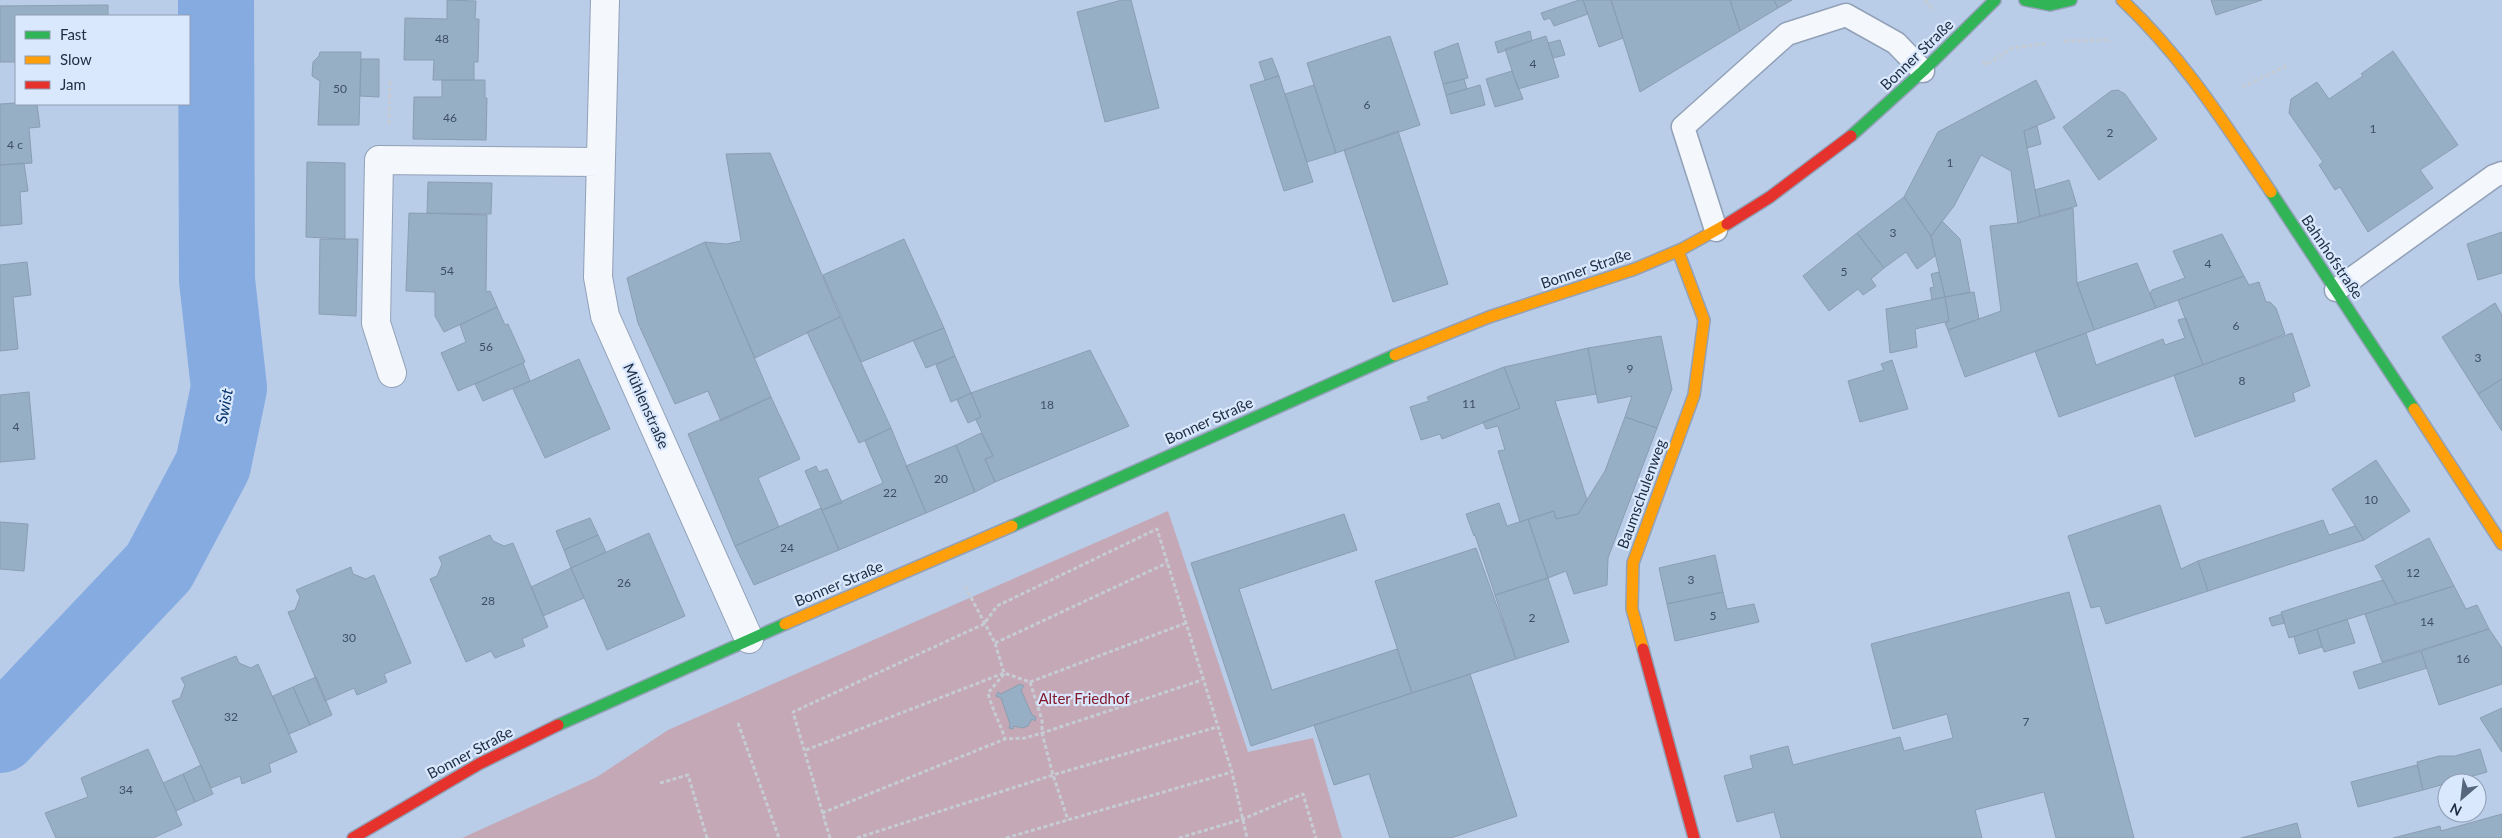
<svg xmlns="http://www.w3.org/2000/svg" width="2502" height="838" font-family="Lato,sans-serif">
	<rect width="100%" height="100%" fill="#b9cce8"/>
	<!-- green -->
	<path fill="#c4a8b5" d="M1168,511L1248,752L1313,738L1342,838H462L597,777L668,730Z"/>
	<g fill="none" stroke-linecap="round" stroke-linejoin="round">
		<!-- river -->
		<path stroke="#85abe1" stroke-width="76" d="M0,735L159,567L213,465L229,388L217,280L216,0"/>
	</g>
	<!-- building -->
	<path fill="#96afc5" stroke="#8a9eb2" d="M447,0L476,1L475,19H479L478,62H474V80H433L434,60H404L405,18L447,19Z
		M1122,0H1131L1159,108L1105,122L1077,12Z
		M1579,0H1583L1588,14L1554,26L1550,18L1544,20L1541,13Z
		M1583,0H1611L1623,38L1599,47Z
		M1611,0H1730L1740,31L1640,92Z
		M1730,0H1774L1778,8L1740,31Z
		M1774,0H1792L1778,8Z
		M2211,0H2262L2216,15Z
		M108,5V16H16V62H0V6Z
		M1530,31L1532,41L1498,53L1495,42Z
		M1390,36L1420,125L1336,153L1307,63Z
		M1546,36L1559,77L1518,89L1505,49Z
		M1560,40L1565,55L1553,58L1548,43Z
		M1458,43L1468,78L1443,84L1434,52Z
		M2393,51L2458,145L2420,170L2433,188L2368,232L2340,187L2335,190L2319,165L2323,162L2289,113L2291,99L2317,82L2329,99L2363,76L2361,74Z
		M320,52H361L359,125H318L320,81L312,76L313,62L319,56Z
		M1272,58L1279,76L1265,80L1259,62Z
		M361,59H379V97L360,96Z
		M1512,71L1523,99L1495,107L1486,79Z
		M1279,76L1313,182L1284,191L1250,85Z
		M1464,79L1467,89L1446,95L1443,84Z
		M442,80H485V98H487L486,140L413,139L414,97H442Z
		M2036,80L2055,118L2024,131L2040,216L2018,223L2011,171L1981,155L1954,206L1931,236L1904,197L1938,132Z
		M1314,85L1336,153L1307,162L1285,94Z
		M1480,85L1485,105L1451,114L1446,95Z
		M2118,90L2125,94L2157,139L2099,180L2063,127L2111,91Z
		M16,103L37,104L40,127L29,128L32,163L0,165V104Z
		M2037,126L2041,144L2027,148L2024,131Z
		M1398,131L1448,284L1393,302L1344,150Z
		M770,153L840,317L755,358L705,242L726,244L741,241L726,154Z
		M307,162L345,163V239L306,237Z
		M24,163L28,191L20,192L22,224L0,226V165Z
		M2069,180L2077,206L2040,216L2035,190Z
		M428,182L492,183L491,214L427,213Z
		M1904,197L1931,236L1935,256L1917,269L1906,252L1884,268L1857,233Z
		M2073,208L2077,283L2094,330L1965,377L1948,330L2001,311L1990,226L2018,223Z
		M409,213L487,215L486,292L490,291L497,307L444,332L435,316V292L406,291Z
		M1942,221L1960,239L1970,292L1945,297L1931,236Z
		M2502,232V273L2478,280L2467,244Z
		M1857,233L1884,268L1871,279L1876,286L1863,295L1858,289L1829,311L1803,276Z
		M2222,234L2244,276L2156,308L2150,294L2152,290L2185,278L2173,251Z
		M320,239H358L356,316L319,314Z
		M904,239L944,328L861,362L823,275Z
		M705,242L771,397L721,421L708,391L675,404L638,323L627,278Z
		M27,262L31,295L13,297L18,349L0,351V265Z
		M2137,263L2156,308L2094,330L2077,283Z
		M1939,272L1945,297L1932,300L1930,288L1934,287L1931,274Z
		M2244,276L2249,285L2259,282L2266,302H2270L2276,308L2285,334L2203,365L2178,300Z
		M1974,292L1979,319L1948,330L1945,323L1949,321L1945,297Z
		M1945,297L1949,321L1915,329L1917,347L1890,353L1886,309Z
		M2495,303L2502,315V379L2478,394L2442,337Z
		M497,307L505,325L508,324L525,362L458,391L441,353L466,342L460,325Z
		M840,317L891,428L859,443L807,332Z
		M2186,318L2203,365L2059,417L2035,351L2086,333L2096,365L2163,339L2165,345L2185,338L2178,320Z
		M944,328L955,356L926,368L913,340Z
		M2292,333L2310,386L2293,393L2295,401L2195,437L2174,375Z
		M1661,336L1672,389L1657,428L1625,417L1632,396L1598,403L1588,348Z
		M1588,348L1596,394L1555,401L1587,500L1578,514L1556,519L1554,511L1520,522L1498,451L1505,450L1498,426L1486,429L1483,422L1520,408L1504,367Z
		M1090,350L1129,426L995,482L985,459L993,456L976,420L981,417L971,393Z
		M955,356L971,393L951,402L936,365Z
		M579,359L610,429L545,458L513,389Z
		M1892,360L1908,409L1860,422L1848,381L1884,370L1881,364Z
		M523,363L530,381L483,401L475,384Z
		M1504,367L1520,408L1442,439L1440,434L1421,440L1410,407L1429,401L1427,397Z
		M2502,379V431L2478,394Z
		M29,392L35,459L0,462V395Z
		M971,393L981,417L968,423L957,400Z
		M771,397L800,459L758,478L779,527L735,546L688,434Z
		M1625,417L1657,428L1608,558L1607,585L1574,594L1566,571L1548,578L1528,519L1554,511L1556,519L1578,514L1605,471Z
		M891,428L926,513L839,550L822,510L883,483L865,441Z
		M981,433L993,456L985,459L995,482L975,492L956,445Z
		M956,445L975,492L926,513L906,466Z
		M2376,460L2410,511L2364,540L2332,489Z
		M816,466L819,472L827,469L842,503L822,510L805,471Z
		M1499,503L1507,526L1528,519L1548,578L1495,595L1475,535L1474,536L1466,514Z
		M2160,505L2181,569L2198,561L2208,591L2106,624L2100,606L2091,608L2068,536Z
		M821,508L839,550L754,585L735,546Z
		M1344,514L1357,550L1239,589L1272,690L1397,649L1412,693L1251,746L1191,563Z
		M590,518L598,535L564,550L556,531Z
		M2323,520L2329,535L2355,526L2364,540L2208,591L2198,561Z
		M0,522L28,524L24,571L0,569Z
		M649,533L685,616L607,650L571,568Z
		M490,535L493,541L504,546L513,543L548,627L522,639L525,646L495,658L491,651L466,662L430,579L437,576L442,564L439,557Z
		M598,535L606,552L571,568L564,550Z
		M2429,538L2454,586L2396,604L2375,566Z
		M1476,548L1516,659L1412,693L1375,581Z
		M1715,555L1723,592L1667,604L1659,568Z
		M351,567L353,574L366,579L374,575L411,663L384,674L387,682L357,695L354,688L325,701L288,612L295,610L300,597L296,590Z
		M571,568L584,598L543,616L531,587Z
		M1548,578L1569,642L1516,659L1495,595Z
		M2383,580L2396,604L2289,638L2281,612Z
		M2454,586L2466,609L2477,605L2489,629L2382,662L2365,614Z
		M1723,592L1727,609L1754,604L1759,622L1675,641L1667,604Z
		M2069,592L2134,838H2056L2044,792L1975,810L1982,838H1781L1774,812L1737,822L1724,776L1753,768L1750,756L1788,746L1793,765L1900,737L1904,751L1953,738L1947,714L1893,729L1871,644Z
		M2282,614L2285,623L2272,626L2269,618Z
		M2347,619L2355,643L2324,652L2317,629Z
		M2317,629L2322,647L2299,654L2294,637Z
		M2489,629L2502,648V684L2439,705L2421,651Z
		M2421,651L2427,668L2359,689L2353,672Z
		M236,656L239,663L251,668L258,664L297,752L269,764L271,772L242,784L240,776L211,788L172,701L180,698L185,685L181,678Z
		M1470,674L1517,816L1451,838H1390L1369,774L1334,785L1314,725Z
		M316,677L332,715L310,725L293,687Z
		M1020,684L1024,686L1021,690L1032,715L1036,717L1035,721L1032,719L1028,726L1022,728L1014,726L1013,729L1009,728L1010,724L1001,698L996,696L998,692L1001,694Z
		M293,687L310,725L289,734L273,696Z
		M2502,708V752L2480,718Z
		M148,749L182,825L153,838H56L45,813L88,797L81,778Z
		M2480,749L2487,772L2423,790L2417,762L2439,756H2455Z
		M201,765L213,794L195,802L183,774Z
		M2417,765L2423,790L2358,807L2351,782Z
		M183,774L195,802L176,811L163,783Z
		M2502,814V838H2393L2440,826L2441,831Z
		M2297,823L2301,838H2241Z"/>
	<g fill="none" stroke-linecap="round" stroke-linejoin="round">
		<defs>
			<path id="lane" d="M1716,230L1683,127L1787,34L1846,15L1896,43L1923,71
				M2336,290L2494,176L2502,173"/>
			<path id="street" d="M605,0L598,277L605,316L749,639
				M392,373L376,323L379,160L600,162"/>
			<path id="fast" d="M2025,0L2050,5L2071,0
				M1851,136L1923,71L1995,0
				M2271,192L2414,409
				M1012,526L1395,355
				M558,725L785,624"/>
			<path id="slow" d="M2122,0C2182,56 2225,124 2271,192
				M1395,355L1489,317L1635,269L1682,249L1727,224
				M2414,409L2502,544
				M785,624L1012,526
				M1643,649L1632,609L1633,563L1694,395L1704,320L1678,251"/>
			<path id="jam" d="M1727,224L1770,197L1851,136
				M1643,649L1694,838
				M353,838L479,764L558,725"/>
		</defs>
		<!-- lane casing -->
		<use href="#lane" stroke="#92a1b7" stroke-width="25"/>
		<!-- street casing -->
		<use href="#street" stroke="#92a1b7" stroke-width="30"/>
		<!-- fast casing -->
		<use href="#fast" stroke="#92a1b7" stroke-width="14"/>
		<!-- slow casing -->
		<use href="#slow" stroke="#92a1b7" stroke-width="14"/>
		<!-- jam casing -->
		<use href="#jam" stroke="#92a1b7" stroke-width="14"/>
		<!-- path -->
		<path stroke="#c6ccd4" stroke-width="3" stroke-dasharray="4 2.5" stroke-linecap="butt" d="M1925,0L1934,11
			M2064,41L2108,40L2110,42
			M1983,62L1986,65L2012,48L2048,43
			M2242,87L2288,65
			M389,124L390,79
			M965,586L995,643L1004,673L1030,682L1042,720V733L1053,775L1068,820
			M995,643L1167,563
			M1004,674L988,693C992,709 1000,723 1005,739
			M1030,682L1186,623
			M738,723L779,838
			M806,750L1004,673
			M660,783L688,775L707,838
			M822,813L1005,739L1025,738L1042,733L1202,680
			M830,838L793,712L984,624L997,606L1157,529L1232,772L1247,838
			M857,838L1053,775L1217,727
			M1006,838L1232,772
			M1179,838L1243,819L1303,794L1316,838"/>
		<!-- lane -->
		<use href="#lane" stroke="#f4f7fc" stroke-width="22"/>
		<!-- street -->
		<use href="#street" stroke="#f4f7fc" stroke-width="28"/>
		<!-- fast -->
		<use href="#fast" stroke="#30b455" stroke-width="11"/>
		<!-- slow -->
		<use href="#slow" stroke="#ff9f0a" stroke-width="11"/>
		<!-- jam -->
		<use href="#jam" stroke="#e5322d" stroke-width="11"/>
	</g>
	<g text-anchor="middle" stroke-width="4.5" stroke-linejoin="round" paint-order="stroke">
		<!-- number labels -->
		<g font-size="12" fill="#3e4f64">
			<text x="442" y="43">48</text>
			<text x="1533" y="68">4</text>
			<text x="340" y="93">50</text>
			<text x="1367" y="109">6</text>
			<text x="450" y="122">46</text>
			<text x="2373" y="133">1</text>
			<text x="2110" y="137">2</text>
			<text x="15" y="149">4 c</text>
			<text x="1950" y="167">1</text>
			<text x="1893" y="237">3</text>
			<text x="2208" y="268">4</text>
			<text x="447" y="275">54</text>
			<text x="1844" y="276">5</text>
			<text x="2236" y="330">6</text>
			<text x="486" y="351">56</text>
			<text x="2478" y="362">3</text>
			<text x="1630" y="373">9</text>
			<text x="2242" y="385">8</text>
			<text x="1469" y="408">11</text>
			<text x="1047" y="409">18</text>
			<text x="16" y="431">4</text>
			<text x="941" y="483">20</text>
			<text x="890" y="497">22</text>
			<text x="2371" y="504">10</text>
			<text x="787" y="552">24</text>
			<text x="2413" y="577">12</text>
			<text x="1691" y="584">3</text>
			<text x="624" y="587">26</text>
			<text x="488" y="605">28</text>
			<text x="1713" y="620">5</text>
			<text x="1532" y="622">2</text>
			<text x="2427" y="626">14</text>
			<text x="349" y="642">30</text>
			<text x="2463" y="663">16</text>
			<text x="231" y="721">32</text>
			<text x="2026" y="726">7</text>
			<text x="126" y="794">34</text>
		</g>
		<!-- street labels -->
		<g font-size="15" fill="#212f44" stroke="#dae8fe">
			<text transform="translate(1917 55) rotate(-44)" y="5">Bonner Straße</text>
			<text transform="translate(2332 257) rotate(56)" y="5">Bahnhofstraße</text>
			<text transform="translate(1586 269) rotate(-19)" y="5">Bonner Straße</text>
			<text transform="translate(646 406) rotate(66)" y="5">Mühlenstraße</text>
			<text transform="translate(1209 421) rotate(-24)" y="5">Bonner Straße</text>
			<text transform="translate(1642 494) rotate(-70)" y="5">Baumschulenweg</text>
			<text transform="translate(839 584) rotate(-23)" y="5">Bonner Straße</text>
			<text transform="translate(470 753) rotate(-28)" y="5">Bonner Straße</text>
		</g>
		<!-- park labels -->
		<g font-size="15" fill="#831a2c" stroke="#dae8fe">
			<text x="1084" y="704">Alter Friedhof</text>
		</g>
		<!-- water labels -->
		<g font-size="16" font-style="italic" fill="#02306a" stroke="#dae8fe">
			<text transform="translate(224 406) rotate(-80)" y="6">Swist</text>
		</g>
	</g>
	<!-- legend -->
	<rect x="15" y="15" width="175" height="90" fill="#dae8fe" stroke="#909eb4"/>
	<rect x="25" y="31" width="25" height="8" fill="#30b455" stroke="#909eb4"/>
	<text x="60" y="40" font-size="15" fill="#212f44">Fast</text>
	<rect x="25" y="56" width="25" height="8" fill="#ff9f0a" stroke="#909eb4"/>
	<text x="60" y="65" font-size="15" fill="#212f44">Slow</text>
	<rect x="25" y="81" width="25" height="8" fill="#e5322d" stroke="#909eb4"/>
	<text x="60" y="90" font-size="15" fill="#212f44">Jam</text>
	<!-- north arrow -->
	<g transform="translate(2462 798) rotate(208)"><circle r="24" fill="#dae8fe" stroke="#909eb4"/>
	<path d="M0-4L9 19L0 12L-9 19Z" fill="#56667d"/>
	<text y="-8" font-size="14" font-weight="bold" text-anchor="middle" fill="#212f44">N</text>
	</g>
</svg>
